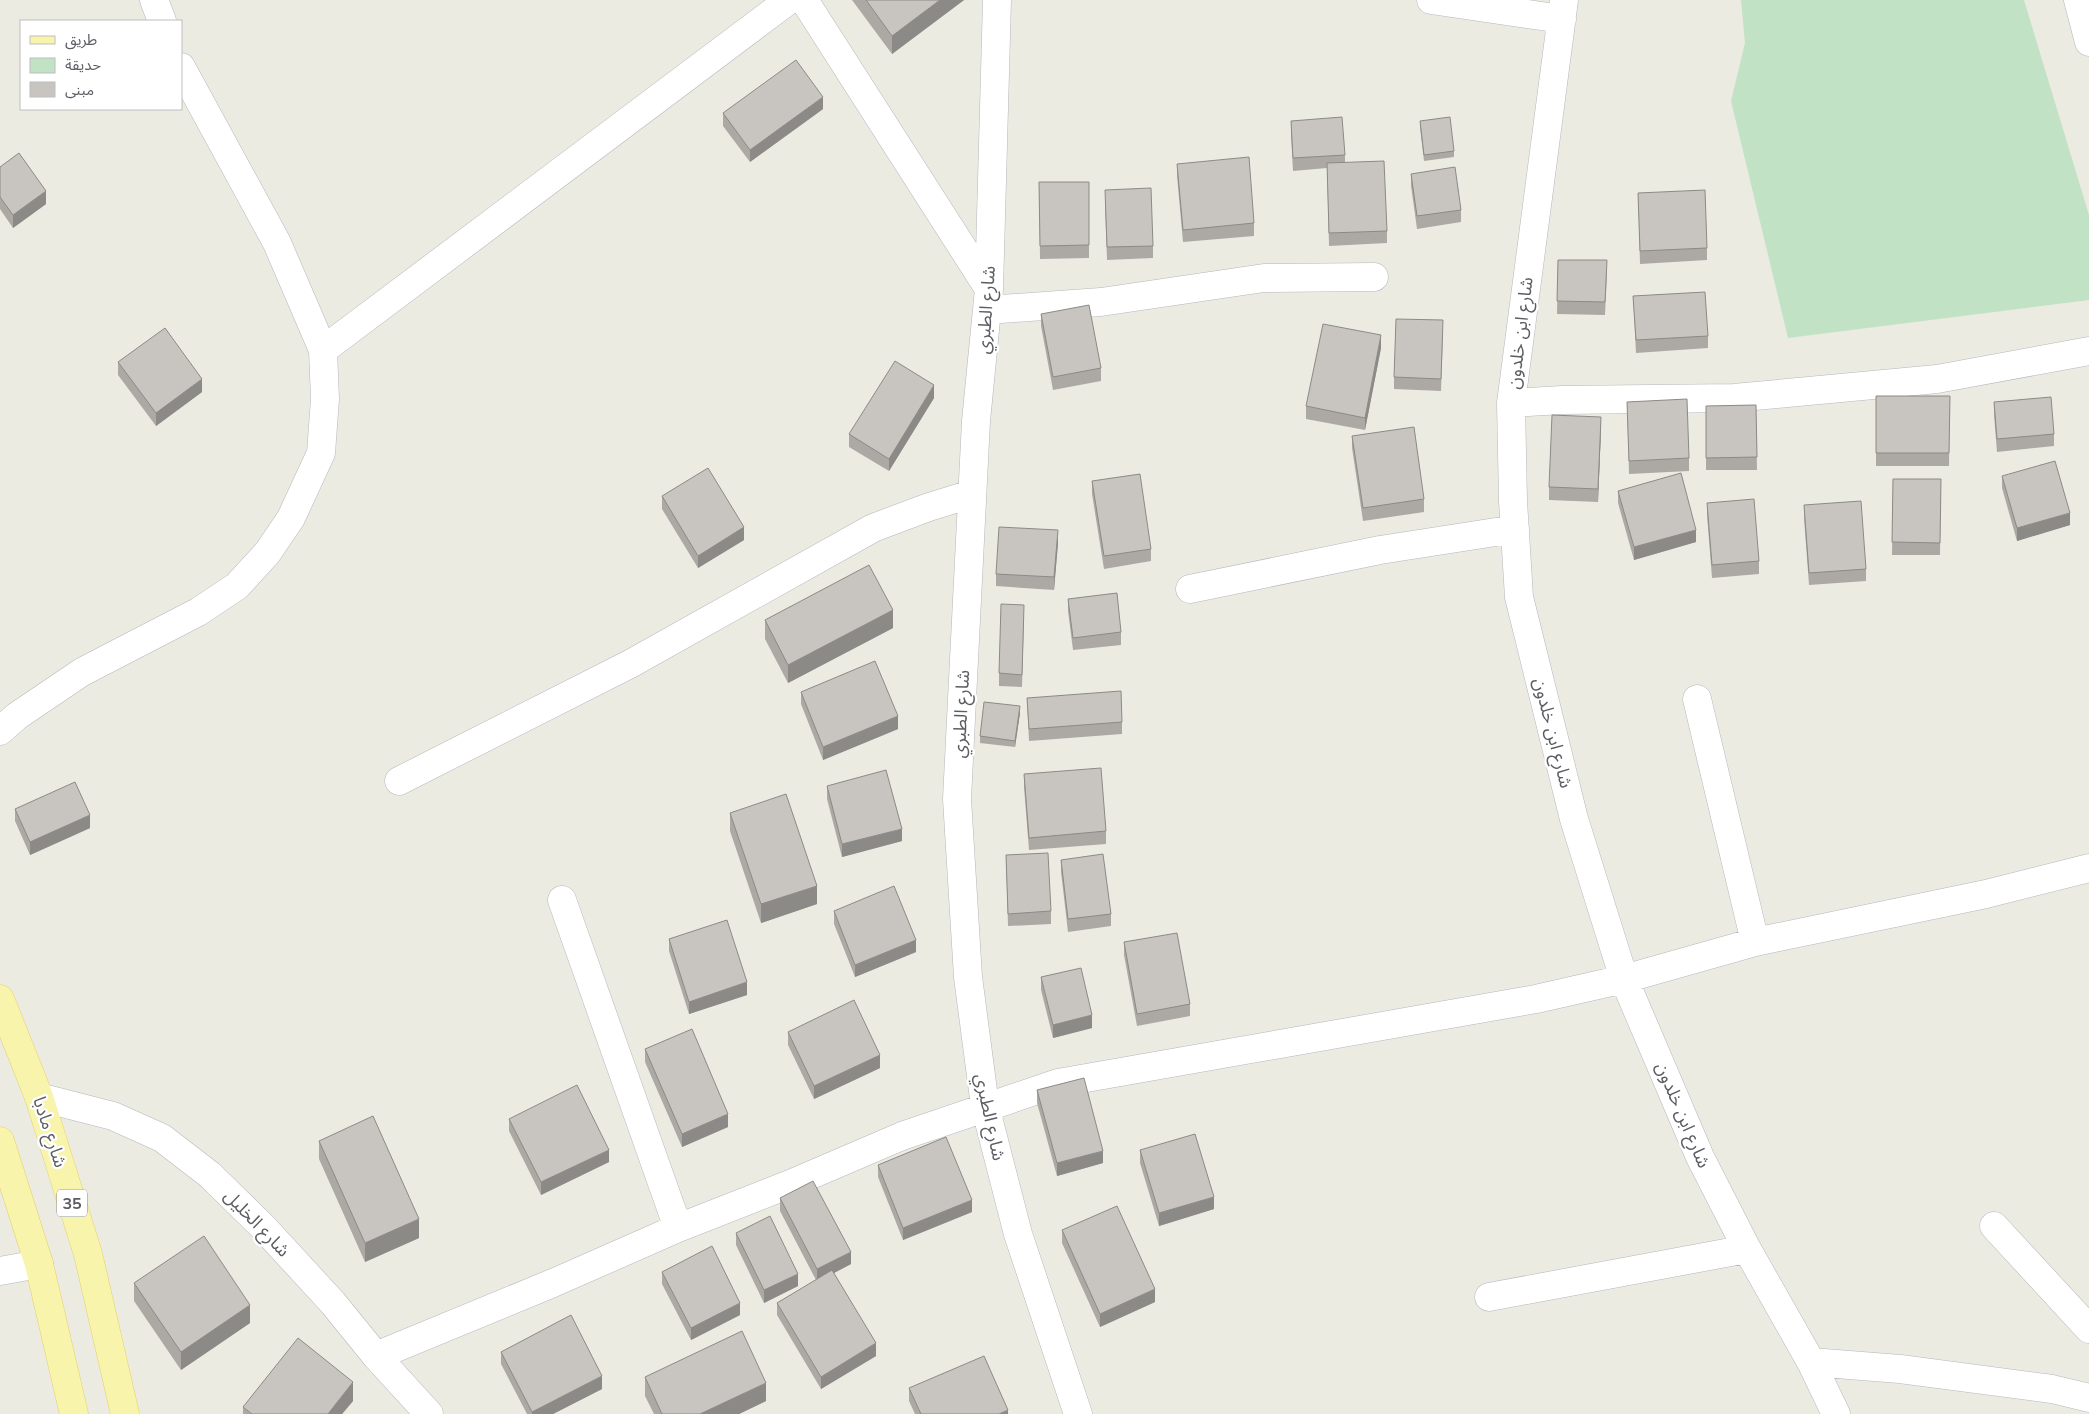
<svg xmlns="http://www.w3.org/2000/svg" width="2089" height="1414" font-family="Mulish,'Noto Sans Arabic',sans-serif">
	<rect width="100%" height="100%" fill="#ecebe2"/>
	<!-- green -->
	<path fill="#c1e2c5" d="M1741,0H2024L2089,215V300L1788,338L1731,101L1745,43Z"/>
	<g fill="none" stroke-linecap="round" stroke-linejoin="round">
		<defs>
			<path id="minor" d="M154,0L162,21
				M804,0L989,289
				M997,0L989,289L976,421L957,799L968,977L985,1106L1018,1234L1078,1414
				M1431,0L1562,19
				M1564,0L1511,403L1513,501L1519,597L1574,819L1624,979L1700,1157L1747,1249L1811,1362L1836,1414
				M2078,0L2089,42
				M987,310L1101,302L1264,278L1374,277
				M323,350L789,0
				M1511,403L1562,400L1734,398L1937,379L2089,351
				M1190,589L1380,550L1515,529
				M1697,699L1755,942
				M0,731L17,716L82,672L198,612L237,586L268,552L291,518L321,453L325,399L323,350L277,243L181,67
				M399,781L630,664L873,528L929,507L971,494
				M562,900L678,1228
				M39,1097L113,1116L162,1138L210,1175L264,1228L333,1303L376,1356L429,1414
				M1994,1226L2089,1329
				M0,1271L39,1264
				M1489,1297L1747,1249
				M376,1356L553,1283L678,1228L790,1184L902,1136L1058,1083L1536,999L1624,979L1755,942L1986,894L2089,868
				M1811,1362L1900,1369L2052,1389L2089,1398"/>
			<path id="primary" d="M0,999L39,1097L88,1254L125,1414
				M0,1141L39,1264L74,1414"/>
		</defs>
		<!-- minor casing -->
		<use href="#minor" stroke="#b5b7bc" stroke-width="29"/>
		<!-- primary casing -->
		<use href="#primary" stroke="#e5d063" stroke-width="29"/>
		<!-- minor -->
		<use href="#minor" stroke="#fff" stroke-width="28"/>
		<!-- primary -->
		<use href="#primary" stroke="#f8f4ac" stroke-width="28"/>
	</g>
	<!-- wall -->
	<path fill="#aca9a5" d="M852,0H964L892,54Z
		M823,109L750,162L723,126V113Z
		M1291,121L1345,155V162L1387,231V243L1329,246L1327,168L1293,171L1291,134Z
		M1420,121L1454,151V157L1424,161L1420,127Z
		M1177,164L1254,223V236L1183,242L1177,176Z
		M0,167L46,204L13,228L0,209Z
		M1411,174L1461,210V222L1417,229L1411,186Z
		M1039,182H1089V258L1040,259Z
		M1638,193L1707,248V260L1640,264Z
		M1105,203L1153,246V258L1107,260Z
		M1558,260L1607,273L1605,315L1557,314Z
		M1633,296L1708,336V348L1636,353Z
		M1041,314L1101,368V381L1053,390L1041,326Z
		M1443,333L1441,391L1394,389V377Z
		M1381,348L1365,430L1306,419V406Z
		M118,362L202,392L156,426L118,375Z
		M1876,396H1950L1949,466H1876Z
		M934,398L889,471L849,447V434Z
		M1627,402L1689,458V471L1629,474Z
		M1994,402L2054,434V446L1997,452L1994,415Z
		M1756,405L1757,470H1706V406Z
		M1601,429L1598,502L1549,500V487Z
		M1352,436L1424,499V512L1363,521L1352,448Z
		M2002,476L2070,525L2017,541L2002,488Z
		M1893,479H1941L1940,555H1892Z
		M1092,481L1151,549V561L1104,569L1092,494Z
		M1618,491L1696,542L1634,560L1618,503Z
		M662,496L744,540L698,568L662,509Z
		M1707,503L1759,561V574L1712,578L1707,515Z
		M1804,505L1866,569V581L1809,585L1804,518Z
		M1058,543L1054,590L996,586V574Z
		M1068,599L1121,632V645L1073,650L1068,611Z
		M1024,617L1022,687L999,686V673Z
		M765,620L893,628L788,683L765,639Z
		M801,692L898,729L823,760L801,704Z
		M1027,698L1122,722V734L1029,741Z
		M1020,713L1015,747L980,743V736Z
		M1024,774L1106,831V844L1029,850L1024,787Z
		M827,786L902,841L842,857L827,799Z
		M15,809L90,828L30,855L15,821Z
		M730,813L817,904L761,923L730,831Z
		M1006,855L1051,911V924L1008,926Z
		M1061,860L1111,914V926L1068,932L1061,872Z
		M834,911L916,952L855,977L834,924Z
		M669,939L747,995L689,1014L669,951Z
		M1124,942L1190,1004V1016L1137,1026L1124,955Z
		M1041,977L1092,1028L1053,1038L1041,990Z
		M788,1032L880,1068L814,1099L788,1045Z
		M645,1049L728,1127L682,1147L645,1062Z
		M1037,1090L1103,1163L1057,1176L1037,1103Z
		M509,1119L609,1162L541,1195L509,1131Z
		M319,1141L419,1238L365,1262L319,1159Z
		M1140,1150L1214,1209L1159,1226L1140,1163Z
		M878,1165L972,1212L903,1240L878,1177Z
		M780,1198L851,1264L834,1273L876,1356L821,1389L777,1315V1303L816,1280L780,1211Z
		M1062,1230L1155,1302L1100,1327L1062,1243Z
		M736,1233L798,1286L764,1303L736,1245Z
		M662,1272L740,1315L691,1340L662,1284Z
		M134,1283L250,1323L181,1370L134,1301Z
		M501,1352L602,1389L553,1414H527L501,1364Z
		M645,1377L766,1401L739,1414H654L645,1396Z
		M909,1388L1008,1414H915L909,1401Z
		M353,1401L342,1414H243V1407Z"/>
	<!-- shaded-wall -->
	<path fill="#8c8a86" d="M940,0H964L892,54V36Z
		M823,97V109L750,162V150Z
		M46,191V204L13,228V215Z
		M1381,335V348L1365,430V418Z
		M202,379V392L156,426V413Z
		M934,385V398L889,471V459Z
		M1601,417V429L1598,502V489Z
		M2070,513V525L2017,541V528Z
		M744,527V540L698,568V556Z
		M1058,530V543L1054,590V577Z
		M1696,530V542L1634,560V547Z
		M893,610V628L788,683V665Z
		M1020,706V713L1015,747V741Z
		M898,716V729L823,760V747Z
		M90,815V828L30,855V842Z
		M902,829V841L842,857V844Z
		M817,886V904L761,923V904Z
		M916,940V952L855,977V965Z
		M747,982V995L689,1014V1002Z
		M1092,1015V1028L1053,1038V1025Z
		M880,1055V1068L814,1099V1086Z
		M728,1114V1127L682,1147V1134Z
		M609,1150V1162L541,1195V1182Z
		M1103,1151V1163L1057,1176V1163Z
		M1214,1197V1209L1159,1226V1213Z
		M972,1200V1212L903,1240V1228Z
		M419,1219V1238L365,1262V1243Z
		M851,1252V1264L817,1282V1269Z
		M798,1274V1286L764,1303V1290Z
		M1155,1289V1302L1100,1327V1314Z
		M740,1303V1315L691,1340V1328Z
		M250,1305V1323L181,1370V1352Z
		M876,1343V1356L821,1389V1377Z
		M602,1376V1389L553,1414H532V1412Z
		M353,1382V1401L342,1414H328Z
		M766,1383V1401L739,1414H700Z
		M1008,1410V1414H999Z"/>
	<!-- building -->
	<path fill="#c8c5c0" stroke="#8c8a86" d="M866,0H940L892,36Z
		M796,60L823,97L750,150L723,113Z
		M1342,117L1345,155L1293,158L1291,121Z
		M1450,117L1454,151L1424,155L1420,121Z
		M19,153L46,191L13,215L0,197V167Z
		M1249,157L1254,223L1183,230L1177,164Z
		M1384,161L1387,231L1329,233L1327,163Z
		M1455,167L1461,210L1417,216L1411,174Z
		M1039,182H1089V245L1040,246Z
		M1151,188L1153,246L1107,247L1105,190Z
		M1705,190L1707,248L1640,251L1638,193Z
		M1558,260H1607L1605,302L1557,301Z
		M1705,292L1708,336L1636,340L1633,296Z
		M1089,305L1101,368L1053,377L1041,314Z
		M1396,319L1443,320L1441,379L1394,377Z
		M1323,324L1381,335L1365,418L1306,406Z
		M165,328L202,379L156,413L118,362Z
		M895,361L934,385L889,459L849,434Z
		M1876,396H1950L1949,453H1876Z
		M2051,397L2054,434L1997,439L1994,402Z
		M1687,399L1689,458L1629,461L1627,402Z
		M1756,405L1757,457L1706,458V406Z
		M1552,415L1601,417L1598,489L1549,487Z
		M1414,427L1424,499L1363,508L1352,436Z
		M2055,461L2070,513L2017,528L2002,476Z
		M708,468L744,527L698,556L662,496Z
		M1681,473L1696,530L1634,547L1618,491Z
		M1140,474L1151,549L1104,556L1092,481Z
		M1893,479H1941L1940,543L1892,542Z
		M1754,499L1759,561L1712,565L1707,503Z
		M1861,501L1866,569L1809,573L1804,505Z
		M999,527L1058,530L1054,577L996,574Z
		M869,565L893,610L788,665L765,620Z
		M1117,593L1121,632L1073,638L1068,599Z
		M1001,604L1024,605L1022,675L999,673Z
		M875,661L898,716L823,747L801,692Z
		M1121,691L1122,722L1029,729L1027,698Z
		M984,702L1020,706L1015,741L980,736Z
		M1101,768L1106,831L1029,838L1024,774Z
		M886,770L902,829L842,844L827,786Z
		M75,782L90,815L30,842L15,809Z
		M786,794L817,886L761,904L730,813Z
		M1048,853L1051,911L1008,914L1006,855Z
		M1103,854L1111,914L1068,919L1061,860Z
		M894,886L916,940L855,965L834,911Z
		M727,920L747,982L689,1002L669,939Z
		M1177,933L1190,1004L1137,1014L1124,942Z
		M1081,968L1092,1015L1053,1025L1041,977Z
		M854,1000L880,1055L814,1086L788,1032Z
		M692,1029L728,1114L682,1134L645,1049Z
		M1084,1078L1103,1151L1057,1163L1037,1090Z
		M577,1085L609,1150L541,1182L509,1119Z
		M373,1116L419,1219L365,1243L319,1141Z
		M1195,1134L1214,1197L1159,1213L1140,1150Z
		M946,1137L972,1200L903,1228L878,1165Z
		M813,1181L851,1252L817,1269L780,1198Z
		M1117,1206L1155,1289L1100,1314L1062,1230Z
		M770,1216L798,1274L764,1290L736,1233Z
		M204,1236L250,1305L181,1352L134,1283Z
		M712,1246L740,1303L691,1328L662,1272Z
		M832,1270L876,1343L821,1377L777,1303Z
		M571,1315L602,1376L532,1412L501,1352Z
		M742,1331L766,1383L700,1414H662L645,1377Z
		M298,1338L353,1382L328,1414H252L243,1407Z
		M984,1356L1008,1410L999,1414H921L909,1388Z"/>
	<g text-anchor="middle" stroke-width="4.5" stroke-linejoin="round" paint-order="stroke">
		<!-- shield labels -->
		<rect fill="#fff" stroke="#8c8e91" stroke-width="1" x="57" y="1189.5" width="30" height="27" rx="4"/>
		<g font-size="16" font-weight="bold" fill="#5b5d62">
			<text x="72" y="1209">35</text>
		</g>
		<!-- street labels -->
		<g font-size="18" fill="#5b5d62" stroke="#fff">
			<text transform="translate(986 310) rotate(-86)" y="6">شارع الطبري</text>
			<text transform="translate(1520 333) rotate(-83)" y="6">شارع ابن خلدون</text>
			<text transform="translate(961 714) rotate(-87)" y="6">شارع الطبري</text>
			<text transform="translate(1553 733) rotate(76)" y="6">شارع ابن خلدون</text>
			<text transform="translate(1683 1115) rotate(67)" y="6">شارع ابن خلدون</text>
			<text transform="translate(990 1117) rotate(78)" y="6">شارع الطبري</text>
			<text transform="translate(50 1132) rotate(72)" y="6">شارع مادبا</text>
			<text transform="translate(257 1223) rotate(46)" y="6">شارع الخليل</text>
		</g>
	</g>
	<!-- legend -->
	<rect x="20" y="20" width="162" height="90" fill="#ffffff" stroke="#bdbec0"/>
	<rect x="30" y="36" width="25" height="8" fill="#f8f4ac" stroke="#bdbec0"/>
	<text x="65" y="45" font-size="15" fill="#5b5d62">طريق</text>
	<rect x="30" y="58" width="25" height="15" fill="#c1e2c5" stroke="#bdbec0"/>
	<text x="65" y="70" font-size="15" fill="#5b5d62">حديقة</text>
	<rect x="30" y="82" width="25" height="15" fill="#c8c5c0" stroke="#bdbec0"/>
	<text x="65" y="95" font-size="15" fill="#5b5d62">مبنى</text>
</svg>
